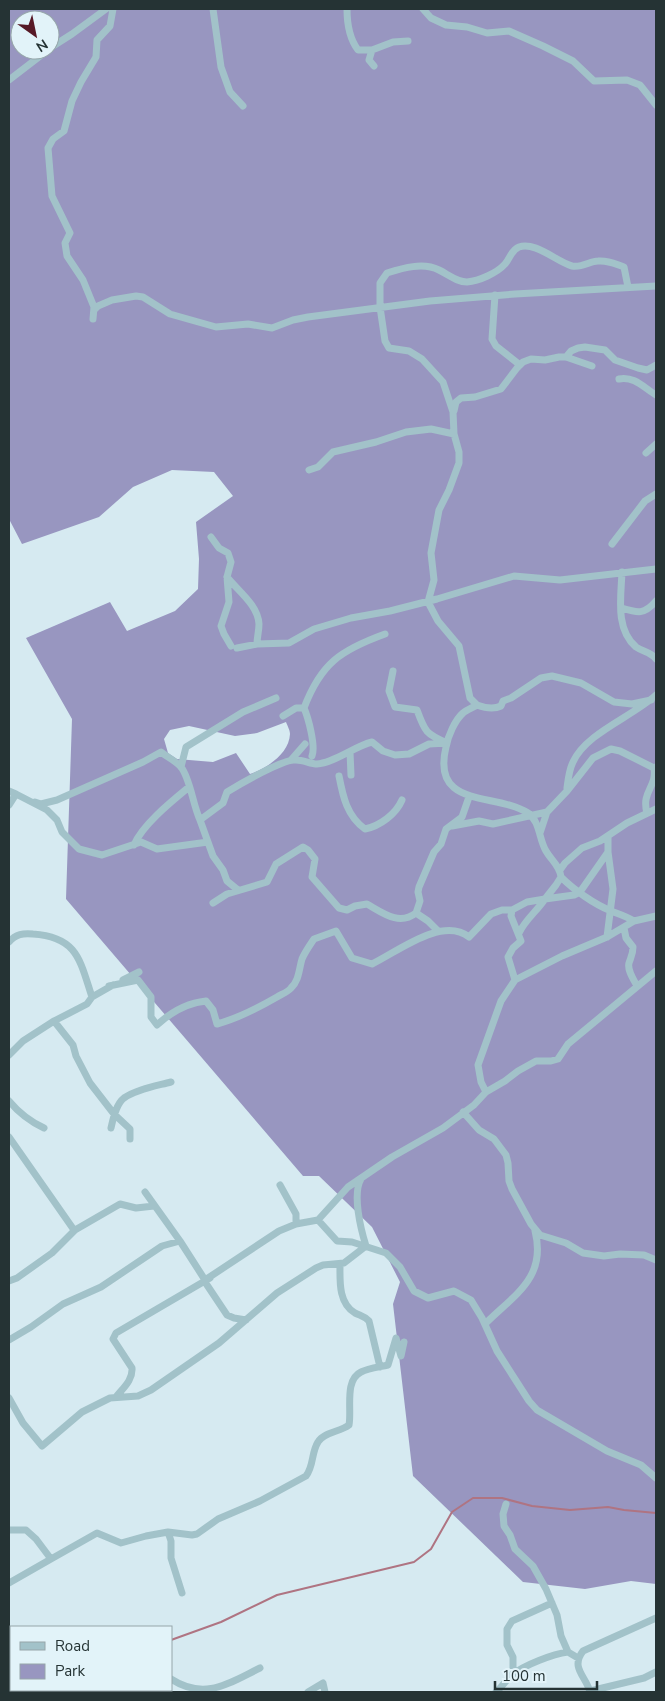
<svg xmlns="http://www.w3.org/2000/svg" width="665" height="1701" font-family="'Nunito Sans',sans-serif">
	<rect width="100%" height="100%" fill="#d6eaf1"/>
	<!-- green -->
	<path fill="#9896c0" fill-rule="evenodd" d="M9,9H656V1584L631,1581L585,1589L523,1582L413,1476L393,1304L400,1282L372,1227L319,1176H303L66,899L72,719L26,638L110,602L127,631L175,611L198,589L199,559L196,522L233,496L214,472L172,470L133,487L99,517L22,544L9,519ZM20,20H50V50H20ZM286,722C287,725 290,730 290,734C289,754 267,768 250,774L236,753L213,762L177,759L168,753L164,739L170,730L189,726L235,736L257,733Z"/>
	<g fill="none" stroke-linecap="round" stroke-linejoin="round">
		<!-- stream -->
		<path stroke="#af7482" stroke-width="2" d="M171,1640L221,1622L277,1595L414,1562L431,1549L452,1512L473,1498H502L532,1506L570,1510L608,1507L624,1510L656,1513
			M9,1683L11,1682"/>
		<!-- minor -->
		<path stroke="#a2c2c9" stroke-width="7" d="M213,9L221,67L230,92L243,106
			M347,9C347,23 349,38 358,50H372L393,42L408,41
			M423,9L431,18L446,25L467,27L487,33L509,31L543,46L573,61L594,81L627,80L640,85L656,105
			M50,48L72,34L106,9
			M372,50L369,60L374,66
			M9,80L48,50
			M495,295L492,339L496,346L520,365
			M94,310L98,306L112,300L136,296L143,297L170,314L216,327L248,324L272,328L293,320L308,317L430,301L515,294L656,286
			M93,319L94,307L83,280L67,256L65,243L70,233L52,196L48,148L53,139L64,131L72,101L81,82L96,57L97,40L110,26L113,9
			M566,357L571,351L578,348L585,347L605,350L615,360L638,368L647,370L656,365
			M619,379C635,376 644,388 656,395
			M454,411L456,402L461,398L475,397L501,389L517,368L523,362L531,359L545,360L559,357H566L592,366
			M646,453L656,444
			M309,470L318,467L333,452L376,442L406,432L431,429L454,434
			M211,537L219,548L228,553L231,562L227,577L229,602L221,626L224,634L231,646
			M612,544L645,501L656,494
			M622,572C621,597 615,629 636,647C643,652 651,652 656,659
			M227,577C238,591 258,605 259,624C259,631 257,637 257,644
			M621,608C638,613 644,615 656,601
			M237,648L257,644L289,643L314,629L351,618L390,611L437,599L514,576L560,580L656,569
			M477,705L470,698L459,646L438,621L428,602L434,580L431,553L439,510L449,490L459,463V452L454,434L453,412L443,382L422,359L409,351L389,348L385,341L380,307V283L387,273C403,268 423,262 439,270C449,275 457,282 467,282C479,281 497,273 505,264C510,259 511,250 519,247C535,241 557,262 572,266C582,268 590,261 598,261C609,260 615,264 624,267L628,287
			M283,716L296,708H304
			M350,752L351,775
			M312,756C316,746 308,717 304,708C321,663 341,650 385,634
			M291,760L305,744
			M181,767L186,747L243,712L276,698
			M339,776C343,797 347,816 365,829C380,826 396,814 402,800
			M567,788C568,780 569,770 573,762C586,733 632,717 656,695
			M9,791L16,794
			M35,802L41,804L57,800L143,762L161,752C167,757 176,761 181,767C190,778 193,805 200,820
			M9,805L16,794L47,810L57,820L62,832L79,849L102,855L141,842L157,849L208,842
			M647,813C641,791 657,788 654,768
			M452,826L479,821L493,824L547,812L567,791L593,758L611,749L620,751L654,768L656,767
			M540,833L547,812
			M134,845C142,825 172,801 189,787
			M560,870L565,863L582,848L600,841L627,823L656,809
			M238,890L227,881L223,870L213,856L200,820L223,803L227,792C240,784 282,760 294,760C302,759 310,764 317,764C334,763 355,746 372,742L383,751L395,755L409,754L429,744L447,743C426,734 425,732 417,710L395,707L389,691L393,671
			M213,903L227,894L267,882L276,864L303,847L308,850L315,859L312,877L339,908L347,910L355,906L367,904C383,913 399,926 416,913
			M634,921C626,916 619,914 611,911C594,904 574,890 561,877C560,866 551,860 546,851C539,840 540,821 528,813C495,792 431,809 446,747C448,736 455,720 463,713C467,710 472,708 477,705C485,708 493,710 501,706L503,701L511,698L541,678L552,676L581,683L614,702L632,704L651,700
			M624,928L626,938L633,947C633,954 631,957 629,963C627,970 634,980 637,986
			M438,931L428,921L416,913L420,901L418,892L419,887L434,852L441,844L446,829L462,817L469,797
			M519,933C525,920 537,911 545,899L574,895L580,892L608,852V836
			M607,937L613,889L608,852
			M9,942C16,934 23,933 33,934C78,937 80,961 92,997
			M123,980L139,972
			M515,980L562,956L607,937L634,921L656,916
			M109,986L138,980L151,997V1017L157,1025C171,1012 187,1003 206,1001L213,1010L217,1024C239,1018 258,1008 277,997C282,994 288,992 291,988C299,981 299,969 302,959C305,952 310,945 314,939L336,931L352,958L372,964C397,952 442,916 469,937L491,914L502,910H512L527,902L545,899L556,885L561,877
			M54,1021L73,1045L76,1056L90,1083L114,1114L130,1129V1139
			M9,1055L23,1041L54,1021L87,1004L92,997L113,985
			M486,1092L481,1082L478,1065L501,1001L515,980L508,957L513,948L521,941L511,916L512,910
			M9,1101C19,1113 29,1121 44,1128
			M463,1112L479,1130L494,1139L506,1155L508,1163L509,1181L512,1189L531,1224L540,1235L566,1243L583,1253L604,1256L620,1254L644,1255L656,1260
			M111,1128C113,1119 116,1104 124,1098C137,1089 156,1086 171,1082
			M9,1137L74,1230
			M280,1185L296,1214V1224
			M145,1192L180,1241
			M318,1220L337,1241L352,1242L386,1253L400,1267L414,1291L428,1298L454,1291L471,1300L482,1318L497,1351L529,1401L537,1410L607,1451L641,1465L656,1478
			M340,1264C340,1280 338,1303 355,1313C361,1316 364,1316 369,1321L380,1367
			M9,1281L17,1278L52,1253L75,1230L120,1204L136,1208L154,1206
			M205,1282L227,1315L234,1318L246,1320
			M485,1324C514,1295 547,1278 535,1231
			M9,1340L31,1327L63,1304L101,1287L162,1246L180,1241L205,1280L279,1231L296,1224L318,1220L348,1187L392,1157L443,1128L474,1105L486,1092L505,1081L518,1071L536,1061H551L558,1059L568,1044L656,971
			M116,1397C123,1388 133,1380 132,1368L113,1339L116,1333L210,1278
			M9,1398L23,1423L42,1446L82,1412L110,1398L138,1396L151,1390L219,1343L277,1293L316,1268L323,1265L344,1263L366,1246C361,1230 352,1194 361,1179
			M506,1504L503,1514L504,1526L510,1535L515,1549L533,1566L546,1589L557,1615L561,1636L568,1652L578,1658
			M9,1530H26L36,1539L51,1559L97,1533L121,1543L146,1536L168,1532L192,1535L197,1534L218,1519L260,1501L306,1476C314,1466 311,1453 318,1442C324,1432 340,1432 349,1425C352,1410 344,1380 361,1372C369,1368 380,1367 388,1365L396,1338L401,1356L404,1342
			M168,1532L171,1541V1558L182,1593
			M9,1583L51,1559
			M513,1674V1657L507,1645V1629L512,1621L552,1603
			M171,1679C205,1701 229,1683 260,1668
			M590,1691L644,1678L656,1672
			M115,1692L121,1690
			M308,1692L323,1683L325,1692
			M496,1692C502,1687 506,1680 512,1675C524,1665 553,1654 568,1652
			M590,1692C586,1676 570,1668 583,1651L656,1618"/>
	</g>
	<!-- border -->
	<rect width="665" height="1701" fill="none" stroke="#253334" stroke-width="20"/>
	<!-- legend -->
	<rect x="10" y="1626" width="162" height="65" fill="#e2f3f9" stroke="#96a6aa"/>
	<rect x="20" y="1642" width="25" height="8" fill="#a2c2c9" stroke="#96a6aa"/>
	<text x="55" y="1651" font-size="15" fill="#253334">Road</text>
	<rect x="20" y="1664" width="25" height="15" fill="#9896c0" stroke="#96a6aa"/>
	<text x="55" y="1676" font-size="15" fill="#253334">Park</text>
	<!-- north arrow -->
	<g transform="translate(35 35) rotate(147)"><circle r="24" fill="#e2f3f9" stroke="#96a6aa"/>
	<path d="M0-4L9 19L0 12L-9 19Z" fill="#561926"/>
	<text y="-8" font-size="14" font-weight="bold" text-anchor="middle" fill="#253334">N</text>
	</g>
	<!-- scale -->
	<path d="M495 1681v8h102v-8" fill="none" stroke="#253334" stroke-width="2.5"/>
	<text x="502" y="1681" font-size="15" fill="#253334" stroke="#e2f3f9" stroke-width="4" paint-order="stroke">100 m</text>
</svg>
